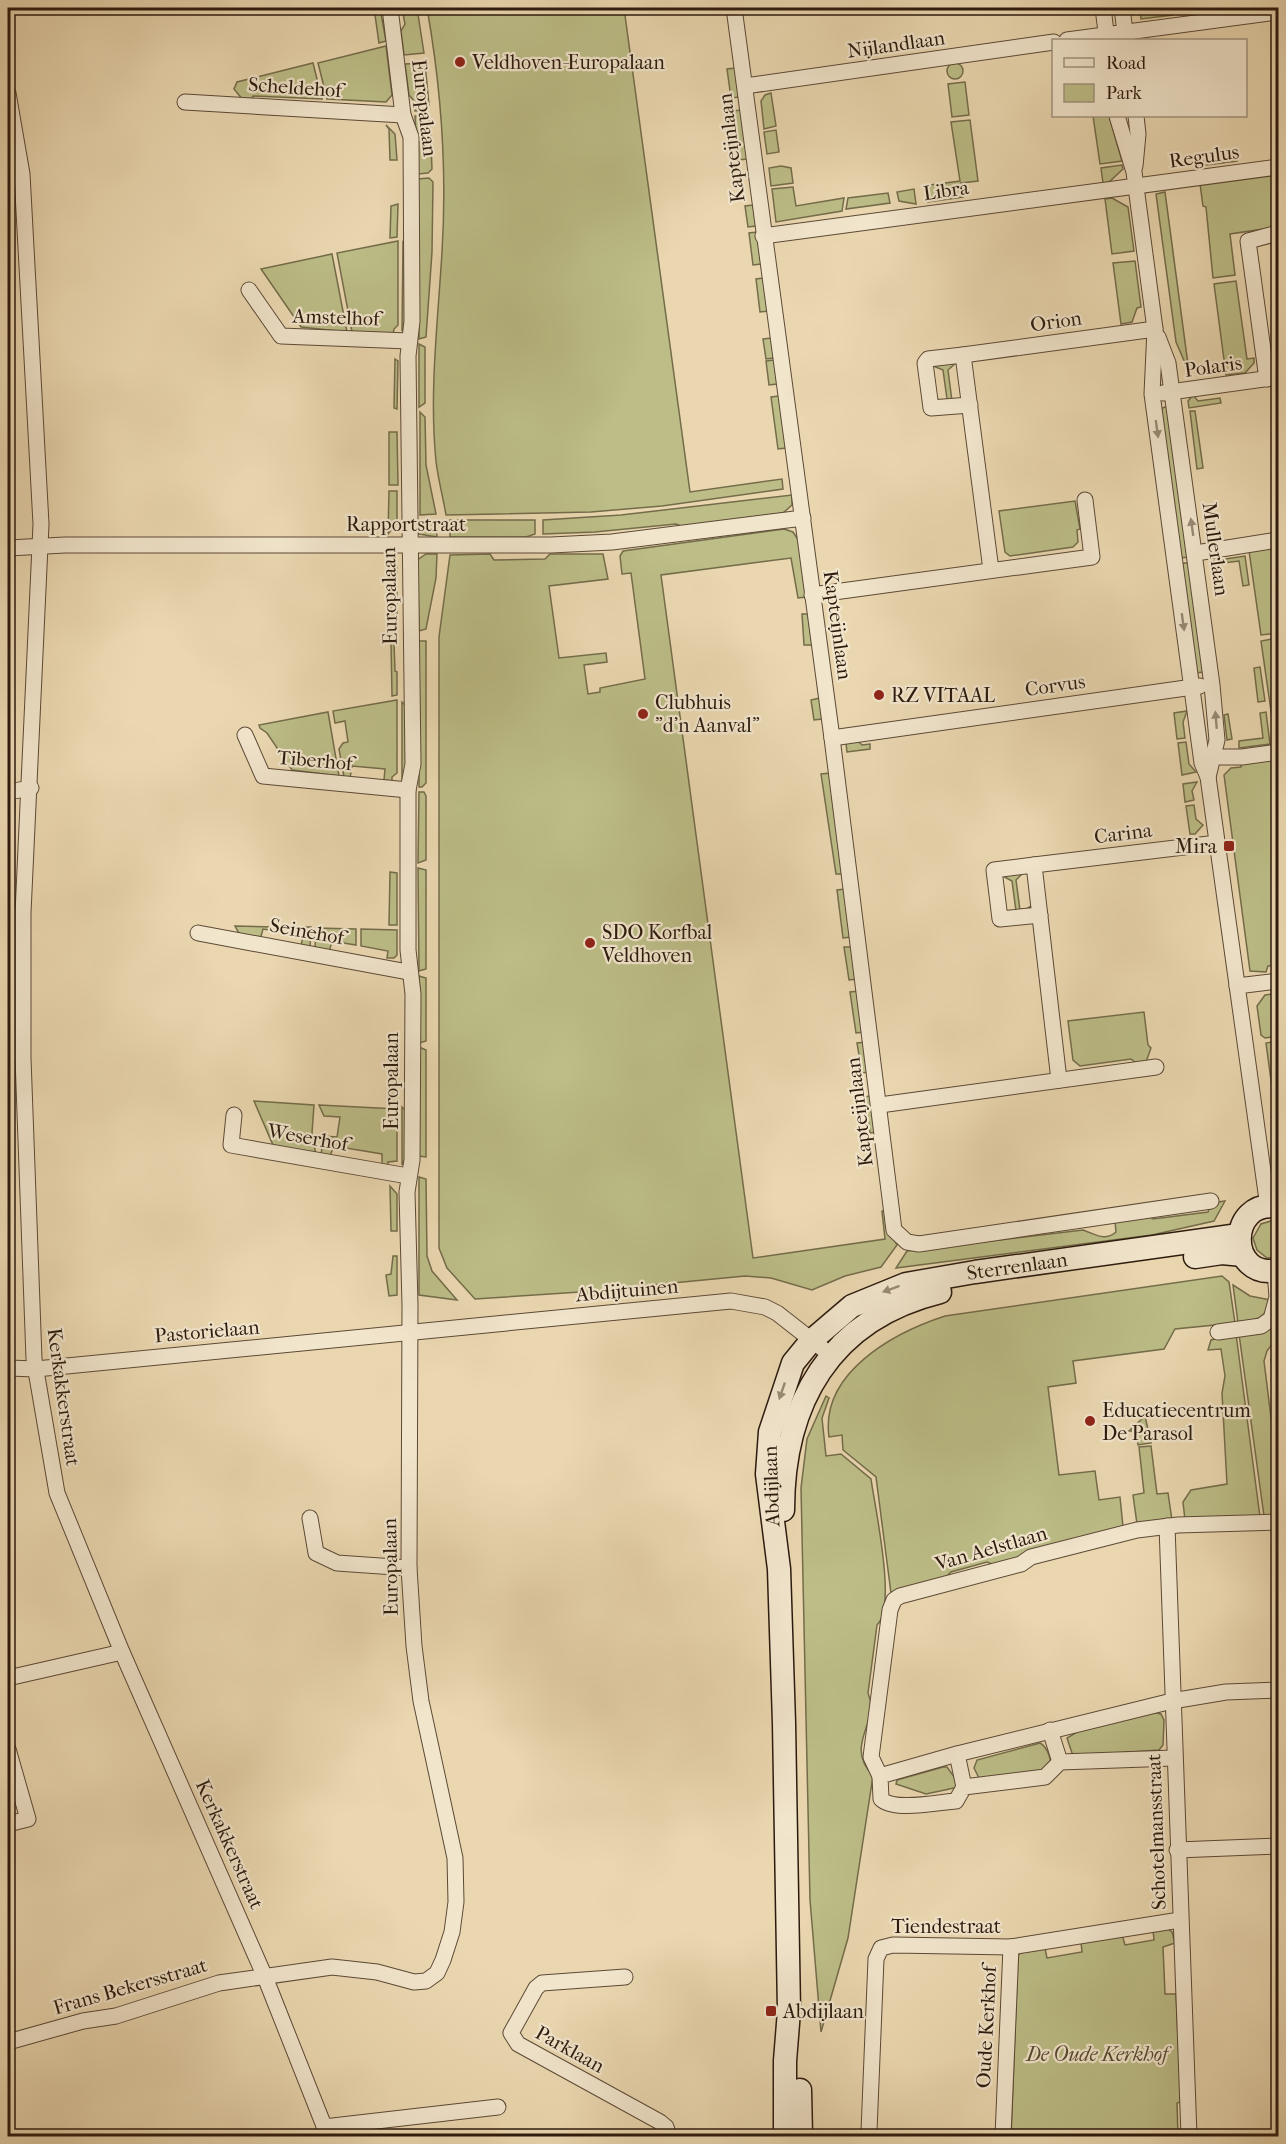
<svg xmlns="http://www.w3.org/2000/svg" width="1286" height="2144" viewBox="0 0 1286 2144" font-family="'IM FELL French Canon',serif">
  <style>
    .green { fill: #bcbd87; stroke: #746c4a; stroke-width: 1.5 }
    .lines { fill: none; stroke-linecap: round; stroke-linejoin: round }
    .street-casing { stroke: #5c4936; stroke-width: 17 }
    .secondary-casing { stroke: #2c1a0e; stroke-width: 25 }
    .street { stroke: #f1e5cc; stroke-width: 15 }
    .secondary { stroke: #f1e5cc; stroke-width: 22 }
    .oneway { fill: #988a76 }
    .poi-dot { fill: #8f2418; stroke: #f1e5cc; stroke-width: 2 }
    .labels { text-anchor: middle; stroke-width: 4.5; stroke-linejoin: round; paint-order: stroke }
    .street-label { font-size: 20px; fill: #2c1a0e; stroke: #f1e5cc }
    .poi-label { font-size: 20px; fill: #2c1a0e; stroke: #f1e5cc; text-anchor: start }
    .park-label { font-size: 20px; font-style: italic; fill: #574b32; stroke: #f1e5cc }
  </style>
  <rect width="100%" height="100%" fill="#ead7b0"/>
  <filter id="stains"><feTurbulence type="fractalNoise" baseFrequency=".00333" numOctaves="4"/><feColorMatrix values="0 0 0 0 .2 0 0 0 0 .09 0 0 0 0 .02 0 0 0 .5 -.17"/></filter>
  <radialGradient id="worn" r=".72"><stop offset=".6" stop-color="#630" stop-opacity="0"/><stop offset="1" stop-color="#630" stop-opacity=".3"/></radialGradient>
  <g class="green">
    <polygon points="374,8 380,8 386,41 379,43"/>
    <polygon points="402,8 417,8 424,53 404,55 401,31 405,24"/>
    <path d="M427,8H624L690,492L782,479L783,489L662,506L591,512L446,515C443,497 438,479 436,461C429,392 438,321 442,252C447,172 441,87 427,8Z"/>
    <polygon points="1140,8 1172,8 1173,15 1141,19"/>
    <polygon points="386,46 392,95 386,102 327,99 318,63"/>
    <polygon points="313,63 322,99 253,96 251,101 243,100 234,89 237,82"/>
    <polygon points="425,63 429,105 425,110 415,111 414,101 409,95 405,64"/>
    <circle cx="955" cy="71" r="8"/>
    <polygon points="735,68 739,97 731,98 727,69"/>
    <polygon points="965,82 969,115 952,117 948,84"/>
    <polygon points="771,93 776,126 764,129 761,101 765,95"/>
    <polygon points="741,110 747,159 739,160 733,111"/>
    <polygon points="415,116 425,116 430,121 432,169 428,173 418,174"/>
    <polygon points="1093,116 1109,116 1122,161 1100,164"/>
    <polygon points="970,120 978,181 961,183 963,197 928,202 927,187 930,185 960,181 951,122"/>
    <polygon points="386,125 395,134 397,160 390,160 389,129"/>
    <polygon points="776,130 779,152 767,154 764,132"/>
    <polygon points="1237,156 1237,161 1199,166 1199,162"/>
    <polygon points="1122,165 1123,169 1109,182 1103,183 1101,168"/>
    <polygon points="781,166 791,168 793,183 771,186 769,168"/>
    <polygon points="1272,174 1278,175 1278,227 1230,234 1235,275 1213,278 1206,207 1203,206 1200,184"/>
    <polygon points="429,178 433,182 432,252 426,337 419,339 418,179"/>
    <polygon points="793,187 796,206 844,198 842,211 776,222 772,189"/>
    <polygon points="914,189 916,204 899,201 897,192"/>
    <polygon points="1165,192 1189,372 1176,342 1156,194"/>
    <polygon points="888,193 890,203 846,209 848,198"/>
    <polygon points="1112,198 1128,207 1134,251 1112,254 1105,199"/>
    <polygon points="398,204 397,237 390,238 391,206"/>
    <polygon points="753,205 756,226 748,227 745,206"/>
    <polygon points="757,232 761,264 753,265 749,233"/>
    <polygon points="398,241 398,325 394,329 393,334 352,332 337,253"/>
    <polygon points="403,242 407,246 407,322 402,331"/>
    <polygon points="332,254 347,332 301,327 261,269"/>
    <polygon points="1135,261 1141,307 1137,308 1132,322 1121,324 1113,263"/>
    <polygon points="763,278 768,311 760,312 756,279"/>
    <polygon points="1236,281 1247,359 1254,358 1254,363 1245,373 1226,375 1214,284"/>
    <polygon points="771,338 774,358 766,359 763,339"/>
    <polygon points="419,344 425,347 425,403 419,407"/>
    <polygon points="395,359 398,361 397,409 394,408"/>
    <polygon points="774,360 777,384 769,385 766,361"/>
    <polygon points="958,361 948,370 952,401 938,404 937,399 945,402 947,399 943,370 931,365"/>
    <polygon points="1193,395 1198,401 1220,398 1221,403 1189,408 1188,401"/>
    <polygon points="779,396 786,448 778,449 771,397"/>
    <polygon points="1165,407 1168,407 1191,557 1178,558 1160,409"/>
    <polygon points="1190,411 1195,411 1203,468 1197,469"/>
    <polygon points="420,412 425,417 426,465 436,514 420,515"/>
    <polygon points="389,432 397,432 398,485 389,485"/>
    <polygon points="389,491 397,491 397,523 388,534"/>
    <polygon points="792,495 792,505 783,513 681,526 676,524 595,532 543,534 543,520 621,515"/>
    <polygon points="1075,501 1080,529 1077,530 1078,542 1073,547 1010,556 1005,552 999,511"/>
    <polygon points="450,520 535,520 535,534 526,537 450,537"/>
    <polygon points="419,521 436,521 437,537 419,534 415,528 419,527"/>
    <polygon points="784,529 793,532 799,541 806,597 798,598 791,558 661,575 753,1258 885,1239 882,1211 888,1210 892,1236 897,1245 881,1267 845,1276 812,1290 771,1278 745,1276 631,1287 597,1296 580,1292 475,1299 447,1268 439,1248 439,637 450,555 490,554 494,560 545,559 550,554 603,554 608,579 549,586 559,658 606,653 607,662 584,665 588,694 600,692 600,688 645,679 631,573 622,574 620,556 623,551"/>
    <polygon points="1278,547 1278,633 1261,635 1249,551"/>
    <polygon points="426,554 437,554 436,578 426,629 419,631 418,587 414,582 416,561"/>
    <polygon points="1245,556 1249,585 1243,586 1239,561 1215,564 1216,590 1212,561"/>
    <polygon points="391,561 397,566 397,629 391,629"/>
    <polygon points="1192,562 1204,672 1195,673 1179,564"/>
    <polygon points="802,614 808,614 812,645 804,645"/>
    <polygon points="1278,638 1278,724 1273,725 1261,641"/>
    <polygon points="419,641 426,641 426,783 422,787 419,787"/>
    <polygon points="391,643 394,643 395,671 397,672 397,695 392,696"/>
    <polygon points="1260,667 1265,701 1258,702 1254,668"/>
    <polygon points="820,698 822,719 814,720 811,700"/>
    <polygon points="397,700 397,773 392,777 392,781 384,780 385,769 352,766 350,778 344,777 339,749 343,743 348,742 345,721 335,723 333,711"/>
    <polygon points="402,702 407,707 406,773 402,778"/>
    <polygon points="1187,711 1183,722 1185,738 1177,739 1174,713"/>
    <polygon points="328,712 339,776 292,770 267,733 260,728 259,725"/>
    <polygon points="1266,712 1270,744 1239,748 1239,741 1263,738 1260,713"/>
    <polygon points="1228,714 1232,739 1227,740 1224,715"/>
    <polygon points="858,741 862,745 870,744 870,749 847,752 846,743"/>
    <polygon points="1186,742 1189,764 1196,772 1182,775 1178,743"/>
    <polygon points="1278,758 1278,965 1268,966 1266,972 1250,971 1224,775 1231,768 1241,767 1241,763"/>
    <polygon points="830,773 843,874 836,874 821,774"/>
    <polygon points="1197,782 1192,791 1194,800 1185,802 1183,784"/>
    <polygon points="419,792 424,792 426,796 426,860 418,863"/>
    <polygon points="15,801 12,894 8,892 8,802"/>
    <polygon points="1194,805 1196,819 1203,825 1195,834 1190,834 1186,806"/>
    <polygon points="418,868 426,870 426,969 419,971"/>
    <polygon points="1026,870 1016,880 1020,910 1023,911 1031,906 1031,912 1007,916 1004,910 1013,913 1016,911 1012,881 999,874"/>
    <polygon points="390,872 397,873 397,925 389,925"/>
    <polygon points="845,889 851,937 843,938 837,890"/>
    <polygon points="235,926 275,927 276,931 263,929 260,940 240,935"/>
    <polygon points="297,927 311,927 310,949 301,947 303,935 296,933"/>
    <polygon points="316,928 356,929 356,945 332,941 329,952 315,949"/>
    <polygon points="361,929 397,930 397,955 394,958 387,958 388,951 361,946"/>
    <polygon points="844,947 853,947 857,979 849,980"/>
    <polygon points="419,976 426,978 426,1041 419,1043"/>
    <polygon points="859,991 864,1032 856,1033 850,992"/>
    <polygon points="1278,993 1278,1036 1265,1038 1261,1035 1257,1006 1265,995"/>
    <polygon points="1144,1012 1148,1045 1151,1048 1146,1062 1139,1065 1131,1059 1080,1066 1073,1060 1068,1021"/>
    <polygon points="1278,1041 1278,1132 1266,1043"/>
    <polygon points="866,1042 869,1072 862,1073 857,1043"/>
    <polygon points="419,1047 426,1050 426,1157 419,1156"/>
    <polygon points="391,1066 397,1066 397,1105 392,1104"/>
    <polygon points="873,1095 878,1132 870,1133 865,1097"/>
    <polygon points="254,1101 314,1105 312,1133 316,1155 273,1145"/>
    <polygon points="319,1105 397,1109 397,1161 388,1162 387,1167 382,1164 382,1154 334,1146 330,1156 321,1156 323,1136 337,1137 340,1117 324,1116"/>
    <polygon points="402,1107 407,1112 407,1154 402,1165"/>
    <polygon points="419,1177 426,1179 427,1256 432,1271 457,1300 419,1295"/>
    <polygon points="390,1186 397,1194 397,1231 391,1231"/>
    <path d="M1225,1201L1214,1221L1152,1235L896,1268L907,1251L1083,1230C1095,1234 1104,1242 1116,1232L1115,1221L1147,1215L1153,1219L1208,1212L1211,1203Z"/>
    <polygon points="1274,1220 1278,1221 1278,1257 1267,1258 1257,1250 1253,1238 1261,1224"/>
    <polygon points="393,1256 397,1256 397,1295 389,1296 386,1275 391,1274"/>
    <path d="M1222,1276L1229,1282L1235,1323L1175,1329L1164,1349L1073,1361L1076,1383L1048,1387L1059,1475L1095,1471L1099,1500L1120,1497L1123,1527L1022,1558L994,1565L987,1562L951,1572L945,1578L891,1593L876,1477L843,1450L842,1435L829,1437C820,1373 893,1333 945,1316Z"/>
    <path d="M1233,1285L1250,1296L1271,1300C1266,1319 1256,1320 1238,1323Z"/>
    <polygon points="1278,1320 1278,1336 1267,1351 1264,1361 1278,1474 1278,1516 1264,1516 1239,1334"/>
    <polygon points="1236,1334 1260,1517 1185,1520 1183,1502 1191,1490 1227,1484 1222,1393 1225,1376 1221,1349 1208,1350 1211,1340"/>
    <polygon points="1278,1347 1278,1417 1271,1359"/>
    <path d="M826,1396L829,1398L822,1418L826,1456L841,1454L871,1479C875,1508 897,1607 877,1625L868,1693C881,1723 843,1744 873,1776L848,1938L821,2032L810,1900L801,1488L807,1439Z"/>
    <polygon points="1145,1416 1151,1443 1138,1445 1136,1431 1129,1431"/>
    <polygon points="1151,1446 1157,1494 1168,1493 1172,1520 1137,1524 1133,1495 1144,1493 1139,1447"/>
    <polygon points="1153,1712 1161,1714 1164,1720 1163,1745 1159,1750 1073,1756 1067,1738 1082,1729"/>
    <path d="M1040,1743C1048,1747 1053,1763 1050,1772L979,1778L974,1768L977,1760Z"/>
    <polygon points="943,1767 947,1767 955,1778 957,1786 954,1788 926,1794 896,1784 897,1780"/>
    <polygon points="1165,1927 1172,1932 1175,1943 1163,1947 1165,1994 1176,1994 1181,2102 1177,2103 1178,2136 1011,2136 1018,1956 1020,1953 1045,1948 1047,1958 1082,1952 1081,1942 1122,1934 1125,1945 1154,1940 1153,1930"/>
  </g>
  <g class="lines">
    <defs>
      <g id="street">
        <polyline points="734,8 832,738 894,1230 907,1242 919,1244 1211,1201"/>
        <polyline points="1103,8 1107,40"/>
        <polyline points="1122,8 1126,40"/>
        <polyline points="1067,40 1278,12"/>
        <polyline points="745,86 1054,42"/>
        <polyline points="8,93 22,174 41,524 23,913 23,1058 34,1359 57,1493 122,1652 265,1977 328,2136"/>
        <polyline points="185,102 403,115"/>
        <polyline points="1117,116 1134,172 1155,329 1152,394 1202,763 1208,777 1268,1207"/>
        <polyline points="1135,166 1138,134 1136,116"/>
        <polyline points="763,236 1278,167"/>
        <polyline points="249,290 281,336 409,341"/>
        <polyline points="1158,337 1168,363 1212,685 1217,740 1208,777"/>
        <polyline points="963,355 928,359 925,363 931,408 970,405"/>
        <polyline points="1267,379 1248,241 1278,233"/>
        <polyline points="1163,393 1278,377"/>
        <polyline points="8,548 65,545 551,545 612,542 803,518"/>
        <polyline points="1196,553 1278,540"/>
        <polyline points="991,570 963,355 1155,329"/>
        <polyline points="812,595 1092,557 1085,500"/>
        <polyline points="245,735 263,776 408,790"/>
        <polyline points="832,738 1200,686"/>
        <polyline points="1212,757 1242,757 1278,752"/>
        <polyline points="8,792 31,788"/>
        <polyline points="1034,865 994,870 1000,919 1040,915"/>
        <polyline points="198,933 408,972"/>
        <polyline points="1237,986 1278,981"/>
        <polyline points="1059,1080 1034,865 1217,843"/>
        <polyline points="880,1105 1156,1067"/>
        <polyline points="234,1115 231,1145 408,1176"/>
        <polyline points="1218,1332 1261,1326 1271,1319 1277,1297 1275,1271"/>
        <polyline points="8,1368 36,1369 731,1301 765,1307 777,1313 832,1356"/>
        <polyline points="310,1518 316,1553 337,1563 409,1568"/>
        <polyline points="1167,1526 1189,2136"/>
        <polyline points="8,1678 122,1652"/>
        <polyline points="1050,1730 1060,1762"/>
        <polyline points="8,1749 28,1819 8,1824"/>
        <polyline points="957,1754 964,1787"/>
        <path d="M1174,1758L1060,1762L1045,1777L964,1787L956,1801C939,1802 894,1812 881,1799L880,1776L957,1754L1172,1701L1226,1692L1278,1690"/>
        <polyline points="880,1776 871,1757 890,1610 894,1600 900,1596 1021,1564 1031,1557 1137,1530 1178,1525 1278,1522"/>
        <polyline points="1177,1850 1278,1846"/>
        <polyline points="625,1977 542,1983 536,1988 511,2033 518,2044 660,2122 666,2127 669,2136"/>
        <polyline points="8,2042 83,2021 116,2016 219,1983 332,1967 377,1972 414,1982 426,1981 437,1973 443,1960 452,1932 456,1902 455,1858 421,1701 414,1646 409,1568 410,1305 407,1192 412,1160 413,994 408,950 408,790 413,764 408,356 412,321 411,137 403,115 390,8"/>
        <polyline points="324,2127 498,2107"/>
        <polyline points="869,2131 876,1959 881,1948 893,1945 1011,1947"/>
        <polyline points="1003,2136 1011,1947 1180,1920"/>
      </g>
      <g id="secondary">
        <path d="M1278,1207C1227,1198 1227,1281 1278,1270"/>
        <polyline points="1195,1257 1222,1253 1243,1255"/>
        <path d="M783,1510C783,1403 830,1319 940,1292"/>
        <polyline points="800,2090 801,2136"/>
        <polyline points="785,2136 785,2061 789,2011 784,1723 779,1569 767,1474 770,1432 793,1363 811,1341 852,1306 906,1284 975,1272 1239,1235"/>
      </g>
    </defs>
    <use href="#street" class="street-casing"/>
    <use href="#secondary" class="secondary-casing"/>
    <use href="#street" class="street"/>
    <use href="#secondary" class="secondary"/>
  </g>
  <defs><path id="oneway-solid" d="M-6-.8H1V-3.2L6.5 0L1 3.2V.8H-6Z" transform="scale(1.5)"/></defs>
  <g class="oneway">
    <use href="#oneway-solid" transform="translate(1157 429) rotate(82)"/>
    <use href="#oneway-solid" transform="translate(1192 527) rotate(-98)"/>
    <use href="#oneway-solid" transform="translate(1183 622) rotate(82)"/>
    <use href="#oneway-solid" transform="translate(1216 720) rotate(-95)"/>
    <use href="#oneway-solid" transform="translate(891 1289) rotate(160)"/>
    <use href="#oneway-solid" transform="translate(782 1391) rotate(109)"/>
  </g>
  <g class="poi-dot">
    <circle cx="460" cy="62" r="6"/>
    <circle cx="879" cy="695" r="6"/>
    <circle cx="643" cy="714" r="6"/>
    <rect x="1223" y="840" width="12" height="12" rx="3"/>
    <circle cx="590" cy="943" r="6"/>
    <circle cx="1090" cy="1421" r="6"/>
    <rect x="765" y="2005" width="12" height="12" rx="3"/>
  </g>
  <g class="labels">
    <g class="street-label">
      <text transform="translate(896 44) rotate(-8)" y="7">Nijlandlaan</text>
      <text transform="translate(295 87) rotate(4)" y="7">Scheldehof</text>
      <text transform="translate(425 108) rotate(83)" y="7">Europalaan</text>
      <text transform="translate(731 148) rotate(-97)" y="7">Kapteijnlaan</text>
      <text transform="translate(1204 156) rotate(-8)" y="7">Regulus</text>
      <text transform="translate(946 190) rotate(-8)" y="7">Libra</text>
      <text transform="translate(336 317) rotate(2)" y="7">Amstelhof</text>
      <text transform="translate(1056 321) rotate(-8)" y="7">Orion</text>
      <text transform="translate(1213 366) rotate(-8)" y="7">Polaris</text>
      <text x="406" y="531">Rapportstraat</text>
      <text transform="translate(1216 549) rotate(82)" y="7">Mullerlaan</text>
      <text transform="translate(389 596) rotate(-91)" y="7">Europalaan</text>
      <text transform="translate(838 625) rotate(82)" y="7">Kapteijnlaan</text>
      <text transform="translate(1055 685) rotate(-8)" y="7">Corvus</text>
      <text transform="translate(315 760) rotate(5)" y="7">Tiberhof</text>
      <text transform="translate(1123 833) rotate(-7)" y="7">Carina</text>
      <text transform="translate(307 931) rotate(10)" y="7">Seinehof</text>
      <text transform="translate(391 1081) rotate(-90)" y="7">Europalaan</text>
      <text transform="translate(859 1112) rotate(-97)" y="7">Kapteijnlaan</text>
      <text transform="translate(308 1137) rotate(10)" y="7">Weserhof</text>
      <text transform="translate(1017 1266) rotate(-8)" y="7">Sterrenlaan</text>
      <text transform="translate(627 1290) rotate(-5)" y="7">Abdijtuinen</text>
      <text transform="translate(207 1331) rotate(-5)" y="7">Pastorielaan</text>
      <text transform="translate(64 1397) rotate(82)" y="7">Kerkakkerstraat</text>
      <text transform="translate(771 1486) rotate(-92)" y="7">Abdijlaan</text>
      <text transform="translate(991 1548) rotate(-16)" y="7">Van Aelstlaan</text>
      <text transform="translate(390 1567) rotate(-91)" y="7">Europalaan</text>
      <text transform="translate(1156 1832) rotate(-92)" y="7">Schotelmansstraat</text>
      <text transform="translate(230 1844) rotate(66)" y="7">Kerkakkerstraat</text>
      <text x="946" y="1933">Tiendestraat</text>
      <text transform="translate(130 1986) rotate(-16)" y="7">Frans Bekersstraat</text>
      <text transform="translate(986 2027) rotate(-87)" y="7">Oude Kerkhof</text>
      <text transform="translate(570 2049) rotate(29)" y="7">Parklaan</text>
    </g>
    <g class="poi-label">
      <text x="472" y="69">Veldhoven-Europalaan</text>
      <text x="891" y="702">RZ VITAAL</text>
      <text x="655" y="709">Clubhuis<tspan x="655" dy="23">"d'n Aanval"</tspan></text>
      <text x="1217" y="853" text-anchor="end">Mira</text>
      <text x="602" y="939">SDO Korfbal<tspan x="602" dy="23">Veldhoven</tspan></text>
      <text x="1102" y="1417">Educatiecentrum<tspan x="1102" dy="23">De Parasol</tspan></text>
      <text x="783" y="2018">Abdijlaan</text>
    </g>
    <g class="park-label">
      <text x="1097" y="2061">De Oude Kerkhof</text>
    </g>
  </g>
  <rect width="1286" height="2144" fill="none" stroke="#ead7b0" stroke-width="30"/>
  <rect x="9" y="9" width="1268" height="2126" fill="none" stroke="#2c1a0e" stroke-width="3"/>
  <rect x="15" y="15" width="1256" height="2114" fill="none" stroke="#2c1a0e" stroke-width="1.5"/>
  <rect x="1052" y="39" width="195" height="78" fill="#f1e5cc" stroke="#a29480" stroke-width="1.5"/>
  <rect x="1064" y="58" width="30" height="9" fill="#f1e5cc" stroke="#a29480" stroke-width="1.5"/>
  <text x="1106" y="69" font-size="18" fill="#2c1a0e">Road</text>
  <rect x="1064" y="84" width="30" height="18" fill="#bcbd87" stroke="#a29480" stroke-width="1.5"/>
  <text x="1106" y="99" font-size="18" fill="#2c1a0e">Park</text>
  <rect width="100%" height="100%" filter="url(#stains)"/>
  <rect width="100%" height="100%" fill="url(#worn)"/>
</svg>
